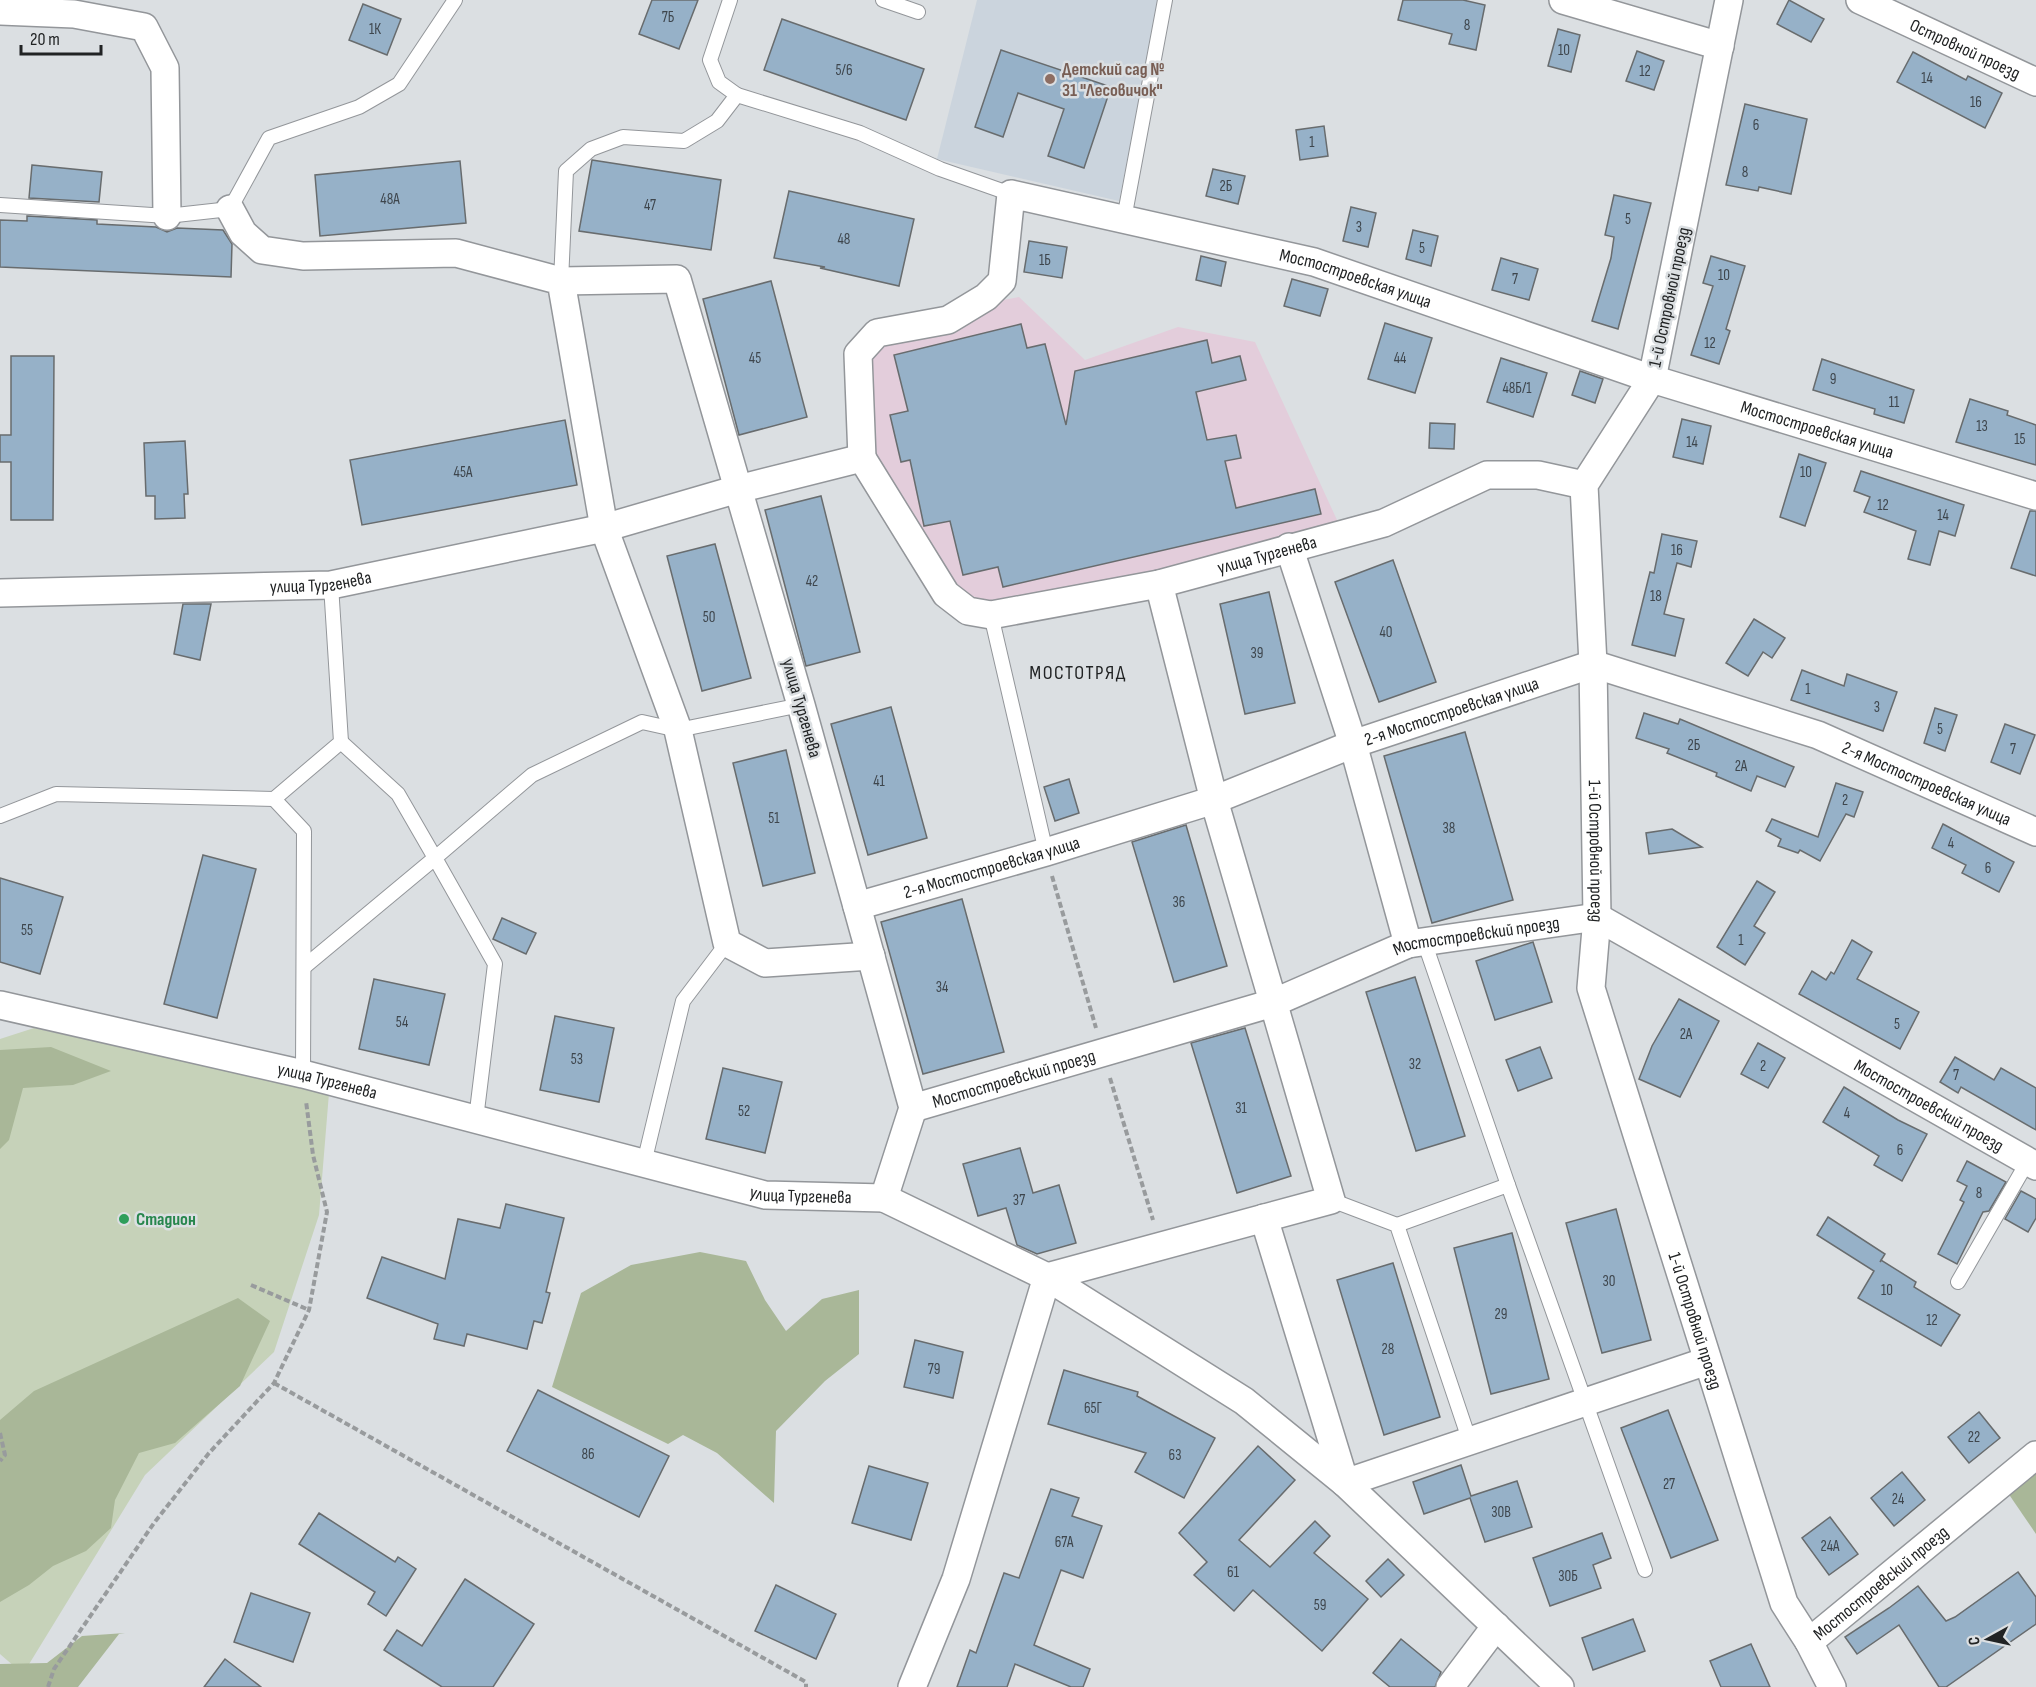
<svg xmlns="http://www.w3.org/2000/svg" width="2036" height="1687" viewBox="0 0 2036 1687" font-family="'Sofia Sans Condensed',sans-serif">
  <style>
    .built { fill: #cbd4dd }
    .industrial { fill: #e3cddb }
    .green { fill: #c6d2b9 }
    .forest { fill: #a9b798 }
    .building { fill: #96b1c8; stroke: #686c6e; stroke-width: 1.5 }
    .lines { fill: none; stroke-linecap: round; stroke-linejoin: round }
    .lane-casing { stroke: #93969a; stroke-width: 16 }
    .street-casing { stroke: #93969a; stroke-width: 30 }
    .path { stroke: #989b9d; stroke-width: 4; stroke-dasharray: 6 3; stroke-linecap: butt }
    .lane { stroke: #fff; stroke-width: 14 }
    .street { stroke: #fff; stroke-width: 27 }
    .education-dot { fill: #8d6e63; stroke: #dbdfe2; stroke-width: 2 }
    .leisure-dot { fill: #2e9e5b; stroke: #dbdfe2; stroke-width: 2 }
    .labels { text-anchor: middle; stroke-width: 5; stroke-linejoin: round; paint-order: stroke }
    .number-label { font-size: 15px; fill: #3e464d }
    .street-label { font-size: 18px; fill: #212324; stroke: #dbdfe2 }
    .education-label { font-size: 18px; font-weight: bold; fill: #785e54; stroke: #dbdfe2; text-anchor: start }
    .leisure-label { font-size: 18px; font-weight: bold; fill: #27864d; stroke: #dbdfe2; text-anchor: start }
    .neighbourhood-label { font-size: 20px; letter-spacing: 1.5px; fill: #212324; stroke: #dbdfe2 }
  </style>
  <rect width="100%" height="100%" fill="#dbdfe2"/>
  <polygon class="built" points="977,0 1159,0 1119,201 937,159"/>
  <polygon class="industrial" points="1019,297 1085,360 1178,327 1255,342 1343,533 968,611 862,455 864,325"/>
  <polygon class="green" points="34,1028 329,1093 319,1215 274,1352 145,1475 23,1674 0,1654 0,1039"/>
  <g class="forest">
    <polygon points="51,1047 111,1071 73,1085 23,1088 9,1140 0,1149 0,1050"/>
    <polygon points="700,1252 746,1261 765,1300 786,1331 822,1299 859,1290 859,1354 825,1381 776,1431 774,1503 717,1453 683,1435 668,1444 552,1387 581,1293 631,1265"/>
    <polygon points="238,1298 270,1321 240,1386 175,1443 139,1453 115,1500 111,1528 86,1551 53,1566 29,1585 0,1602 0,1420 34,1391"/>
    <polygon points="2036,1470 2036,1534 2008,1493"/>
    <polygon points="125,1633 119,1634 78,1687 0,1687 0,1664 47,1663 82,1636"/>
  </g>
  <g class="building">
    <polygon points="652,0 698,0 679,49 639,34"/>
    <polygon points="1403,0 1463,0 1485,5 1476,50 1449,44 1452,34 1398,20"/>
    <polygon points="1789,0 1824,19 1811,42 1777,24"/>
    <polygon points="363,4 401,19 387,55 349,40"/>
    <polygon points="782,19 924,69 906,120 764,70"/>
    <polygon points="1558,29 1580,35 1571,72 1548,66"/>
    <polygon points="1001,50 1111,87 1084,168 1048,156 1064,109 1018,93 1003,137 975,127"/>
    <polygon points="1637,51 1664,61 1654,90 1626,81"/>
    <polygon points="1913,52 1966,80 1968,76 2002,93 1985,128 1897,82"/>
    <polygon points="1745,104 1807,119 1791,194 1759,187 1758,191 1726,185"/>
    <polygon points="1324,126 1328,156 1300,160 1296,130"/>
    <polygon points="592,160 721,180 711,250 579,231"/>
    <polygon points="460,161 466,223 320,236 315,175"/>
    <polygon points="32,165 102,172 99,202 29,198"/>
    <polygon points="1213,169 1245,176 1238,204 1206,196"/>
    <polygon points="789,191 914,219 899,286 820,268 825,267 774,258"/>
    <polygon points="1614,195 1651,203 1618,329 1592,321 1611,258 1614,237 1605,235"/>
    <polygon points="1351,207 1376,213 1368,247 1343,241"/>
    <polygon points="27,216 97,220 97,224 156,227 167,232 177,228 223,230 232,244 231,277 0,267 0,220 27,221"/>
    <polygon points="1413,230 1438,236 1431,266 1406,259"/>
    <polygon points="1029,241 1067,247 1062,278 1024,272"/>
    <polygon points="1201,256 1226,262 1221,286 1196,280"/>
    <polygon points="1711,256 1745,266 1726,329 1730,331 1719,364 1691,355 1713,286 1703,283"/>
    <polygon points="1501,258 1538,269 1529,300 1492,290"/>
    <polygon points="1292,279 1328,289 1320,316 1284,306"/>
    <polygon points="771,281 807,417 739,435 703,299"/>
    <polygon points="1385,323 1432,338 1415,393 1368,379"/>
    <polygon points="1021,324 1027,348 1045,344 1066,425 1075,371 1207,340 1212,363 1240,356 1246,380 1196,392 1207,440 1236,435 1241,458 1225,461 1236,508 1315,489 1321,514 1003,587 998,567 963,575 950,521 924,526 910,460 901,462 890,415 908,411 894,355"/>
    <polygon points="11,356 54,356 53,520 11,520 11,462 0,462 0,435 11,435"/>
    <polygon points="1501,358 1547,373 1533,417 1487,402"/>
    <polygon points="1822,359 1914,390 1904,423 1874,414 1875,409 1813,390"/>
    <polygon points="1580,371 1603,379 1595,403 1572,395"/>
    <polygon points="1970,399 2008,411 2007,415 2036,425 2036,465 1956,442"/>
    <polygon points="1682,419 1711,426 1703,464 1673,457"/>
    <polygon points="565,420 577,485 362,525 350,460"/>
    <polygon points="1430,423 1455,424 1454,449 1429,448"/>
    <polygon points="185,441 188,494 184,494 185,518 155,519 155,496 146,496 144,443"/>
    <polygon points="1799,454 1826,463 1805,526 1780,517"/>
    <polygon points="1861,471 1964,505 1955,536 1939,531 1930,565 1908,559 1916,531 1864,512 1870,497 1854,491"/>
    <polygon points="821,496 860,652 806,666 765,510"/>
    <polygon points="2030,511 2036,511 2036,576 2011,568"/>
    <polygon points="1662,534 1697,541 1691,567 1677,563 1664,614 1684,619 1675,656 1632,645 1650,572 1654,573"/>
    <polygon points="715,544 751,678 702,691 667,556"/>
    <polygon points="1393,560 1436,682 1379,702 1335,582"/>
    <polygon points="1269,592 1295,703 1245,714 1220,604"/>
    <polygon points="183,604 211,604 200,660 174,654"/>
    <polygon points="1754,619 1785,638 1772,658 1763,652 1748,676 1726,663"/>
    <polygon points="1802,670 1844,686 1847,674 1897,692 1883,731 1791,700"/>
    <polygon points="891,707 927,838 868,855 831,724"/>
    <polygon points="1935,708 1957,715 1945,751 1924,743"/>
    <polygon points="1644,713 1678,724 1680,719 1794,767 1785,787 1757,776 1751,791 1716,776 1717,773 1667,753 1669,749 1636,738"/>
    <polygon points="2005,724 2035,735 2020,774 1991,762"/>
    <polygon points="1465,732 1513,900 1432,923 1384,756"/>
    <polygon points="786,750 815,873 763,886 733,763"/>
    <polygon points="1069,779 1079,813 1055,821 1044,787"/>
    <polygon points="1836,783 1863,792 1854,817 1846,814 1820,861 1800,850 1798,853 1778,846 1781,839 1766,831 1772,819 1818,837"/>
    <polygon points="1943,824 2014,862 1999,892 1962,873 1966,865 1932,848"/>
    <polygon points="1186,825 1227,966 1174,982 1132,842"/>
    <polygon points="1672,829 1702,847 1649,854 1646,833"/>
    <polygon points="203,855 256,869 217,1018 164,1004"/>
    <polygon points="0,878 63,897 40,974 0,962"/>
    <polygon points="1757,881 1775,892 1754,926 1765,933 1745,965 1717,947"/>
    <polygon points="962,899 1004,1052 923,1074 881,922"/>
    <polygon points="502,918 536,933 526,954 493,939"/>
    <polygon points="1852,940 1872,952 1857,979 1919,1012 1900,1049 1799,994 1812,971 1826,980 1831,972 1834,974"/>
    <polygon points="1533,942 1552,1002 1495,1020 1476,961"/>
    <polygon points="1415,977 1465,1136 1416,1151 1366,992"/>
    <polygon points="374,979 445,994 429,1065 359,1049"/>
    <polygon points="1679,999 1719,1021 1680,1097 1639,1079 1652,1046"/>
    <polygon points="555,1016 614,1028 599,1102 540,1090"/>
    <polygon points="1245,1028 1291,1176 1237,1193 1191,1043"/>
    <polygon points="1758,1043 1785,1058 1768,1088 1741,1074"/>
    <polygon points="1540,1047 1552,1078 1518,1091 1506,1060"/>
    <polygon points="1955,1057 1994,1080 2001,1068 2036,1088 2036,1130 1961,1087 1958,1093 1940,1082"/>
    <polygon points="723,1068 782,1082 765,1153 706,1139"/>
    <polygon points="1844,1087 1898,1120 1927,1134 1902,1181 1874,1165 1879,1156 1823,1122"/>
    <polygon points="1020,1148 1033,1193 1059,1185 1076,1243 1037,1254 1017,1245 1006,1208 978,1216 963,1164"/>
    <polygon points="1967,1161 2006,1182 1989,1211 1983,1212 1957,1264 1938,1254 1964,1202 1960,1200 1967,1186 1957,1181"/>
    <polygon points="2021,1191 2036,1199 2036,1218 2028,1232 2005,1219"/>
    <polygon points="506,1204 564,1218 546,1292 550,1293 542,1323 534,1321 527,1349 467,1334 464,1346 434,1339 438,1324 367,1298 382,1257 445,1279 458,1219 500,1228"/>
    <polygon points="1616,1209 1651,1340 1602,1353 1566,1223"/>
    <polygon points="1828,1217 1885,1254 1880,1262 1881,1260 1916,1282 1914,1287 1960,1315 1941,1346 1858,1298 1874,1271 1817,1235"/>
    <polygon points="1512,1233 1549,1379 1491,1394 1454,1248"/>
    <polygon points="1393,1263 1440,1417 1384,1435 1337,1280"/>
    <polygon points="915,1340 963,1352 953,1398 904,1387"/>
    <polygon points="1064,1370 1138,1392 1137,1396 1215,1438 1184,1498 1135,1472 1146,1453 1048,1424"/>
    <polygon points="538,1390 669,1456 639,1517 507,1451"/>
    <polygon points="1668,1410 1718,1540 1671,1558 1621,1428"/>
    <polygon points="1979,1412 2000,1438 1969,1463 1948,1437"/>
    <polygon points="1258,1446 1295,1480 1239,1540 1270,1567 1315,1521 1330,1536 1314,1553 1368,1599 1322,1651 1253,1590 1234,1611 1194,1575 1207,1562 1179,1533"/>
    <polygon points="1461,1465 1471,1496 1517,1481 1532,1527 1485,1542 1470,1498 1424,1514 1413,1482"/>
    <polygon points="869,1466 928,1483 911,1540 852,1523"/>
    <polygon points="1902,1472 1925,1500 1894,1526 1871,1498"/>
    <polygon points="1051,1489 1079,1498 1072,1516 1102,1526 1083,1578 1061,1570 1034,1645 1090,1669 1083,1687 1071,1687 1015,1664 1007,1687 957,1687 970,1650 976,1653 1004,1573 1019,1578"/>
    <polygon points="319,1513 395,1562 398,1557 416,1569 386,1616 368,1604 375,1592 299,1544"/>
    <polygon points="1830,1517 1858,1554 1829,1575 1802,1538"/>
    <polygon points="1602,1533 1611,1558 1593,1565 1601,1588 1550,1606 1533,1558"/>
    <polygon points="1388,1559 1404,1575 1381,1597 1366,1581"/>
    <polygon points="2018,1572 2036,1597 2036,1624 1946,1687 1939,1687 1899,1625 1857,1654 1845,1637 1889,1608 1918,1586 1946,1621 1955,1617"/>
    <polygon points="465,1579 534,1624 493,1687 442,1687 384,1650 397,1630 422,1646"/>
    <polygon points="776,1585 836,1614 816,1659 755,1631"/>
    <polygon points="251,1593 310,1613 293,1662 234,1642"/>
    <polygon points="1633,1619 1645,1651 1593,1670 1582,1638"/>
    <polygon points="1401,1639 1441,1672 1435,1687 1390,1687 1373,1673"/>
    <polygon points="1751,1644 1770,1687 1721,1687 1710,1661"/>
    <polygon points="225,1659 261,1687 204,1687"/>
  </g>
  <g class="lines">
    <defs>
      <g id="lane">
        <polyline points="883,0 918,12"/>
        <polyline points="737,95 860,133 940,169 1011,194"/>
        <polyline points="0,205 167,216 230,209 269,138 359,107 399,84 455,0"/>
        <polyline points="1124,219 1165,0"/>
        <polyline points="561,281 566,171 591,149 623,137 684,141 717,121 737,95 719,82 710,60 730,0"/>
        <polyline points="991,615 1046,852"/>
        <polyline points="274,799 304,831 303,1074"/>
        <polyline points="0,816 56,794 274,799 341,742 331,585"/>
        <polyline points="1424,941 1508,1185"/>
        <polyline points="304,967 435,858 398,794 341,742"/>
        <polyline points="476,1119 495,964 435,858 532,775 642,722 678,730 801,705"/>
        <polyline points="644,1163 683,1001 727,943"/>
        <polyline points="1331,1200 1397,1225 1470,1442"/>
        <polyline points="1397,1225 1508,1185 1645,1570"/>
        <polyline points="1958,1282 2028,1161"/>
      </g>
      <g id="street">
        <polyline points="1563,0 1720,46"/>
        <path id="s1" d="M1729,0L1652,379L1584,485L1593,664L1597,917L1591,988L1784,1603L1809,1642L1832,1687"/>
        <path id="s2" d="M1860,0L2036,82"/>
        <polyline points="0,11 74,14 144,27 165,68 167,216"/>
        <polyline points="230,209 243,233 262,250 303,256 456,253 561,281 604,528 678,730 727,943 765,963 871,956"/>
        <path id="s3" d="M862,458L858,354L877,333L948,320L986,297L1002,281L1011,194L1314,262L1652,379L2036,496"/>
        <polyline points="1289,547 1353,744 1408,944"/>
        <path id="s4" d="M0,593L331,585L604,528L738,489L862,458L946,594L968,611L991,615L1159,584L1384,523L1487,475H1538L1584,485"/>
        <path id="s5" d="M857,906L1046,852L1214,800L1353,744L1593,664L1818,735L2036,832"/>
        <path id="s6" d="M0,1005L303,1074L765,1195L884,1198L913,1108L801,705L677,279L561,281"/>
        <path id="s7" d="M913,1108L1273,1003L1408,944L1597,917L2036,1166"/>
        <polyline points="884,1198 1047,1277 1244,1401 1345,1483 1560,1687"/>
        <polyline points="1264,1218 1345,1483 1707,1361"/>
        <path id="s8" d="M1809,1642L2036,1455"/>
        <polyline points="912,1687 956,1579 1047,1277 1331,1200 1214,800 1159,584"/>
        <polyline points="1450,1687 1496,1626"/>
      </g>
    </defs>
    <use href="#lane" class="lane-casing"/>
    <use href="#street" class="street-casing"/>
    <g class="path">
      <polyline points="1052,876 1096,1028"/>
      <polyline points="1110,1078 1153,1220"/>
      <polyline points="251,1285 309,1310"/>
      <polyline points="274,1383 806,1682 806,1687"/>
      <polyline points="0,1433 5,1455 0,1461"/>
      <polyline points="48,1687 54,1669 154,1523 209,1453 274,1383 309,1310 327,1212 313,1155 306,1101"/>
    </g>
    <use href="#lane" class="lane"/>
    <use href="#street" class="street"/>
  </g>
  <circle class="education-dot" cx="1050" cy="79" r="6"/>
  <circle class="leisure-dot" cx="124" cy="1219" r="6"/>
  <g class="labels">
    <g class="number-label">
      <text x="668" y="22">7Б</text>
      <text x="1467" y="30">8</text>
      <text x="375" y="34">1К</text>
      <text x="1564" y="55">10</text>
      <text x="844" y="75">5/6</text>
      <text x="1645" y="76">12</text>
      <text x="1927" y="83">14</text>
      <text x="1976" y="107">16</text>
      <text x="1756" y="130">6</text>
      <text x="1312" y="147">1</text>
      <text x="1745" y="177">8</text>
      <text x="1226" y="191">2Б</text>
      <text x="390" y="204">48А</text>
      <text x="650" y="210">47</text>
      <text x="1628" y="224">5</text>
      <text x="1359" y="232">3</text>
      <text x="844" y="244">48</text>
      <text x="1422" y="253">5</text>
      <text x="1045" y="265">1Б</text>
      <text x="1724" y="280">10</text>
      <text x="1515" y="284">7</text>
      <text x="1710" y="348">12</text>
      <text x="755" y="363">45</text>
      <text x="1400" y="363">44</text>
      <text x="1833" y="384">9</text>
      <text x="1517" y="393">48Б/1</text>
      <text x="1894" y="407">11</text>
      <text x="1982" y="431">13</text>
      <text x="2020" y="444">15</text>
      <text x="1692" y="447">14</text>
      <text x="463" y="477">45А</text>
      <text x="1806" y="477">10</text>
      <text x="1883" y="510">12</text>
      <text x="1943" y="520">14</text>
      <text x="1677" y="555">16</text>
      <text x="812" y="586">42</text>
      <text x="1656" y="601">18</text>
      <text x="709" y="622">50</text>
      <text x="1386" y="637">40</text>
      <text x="1257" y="658">39</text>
      <text x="1808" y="694">1</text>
      <text x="1877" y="712">3</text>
      <text x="1940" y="734">5</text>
      <text x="1694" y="750">2Б</text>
      <text x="2013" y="754">7</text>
      <text x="1741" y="771">2А</text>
      <text x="879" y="786">41</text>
      <text x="1845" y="805">2</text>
      <text x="774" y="823">51</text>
      <text x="1449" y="833">38</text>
      <text x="1951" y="848">4</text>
      <text x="1988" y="873">6</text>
      <text x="1179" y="907">36</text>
      <text x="27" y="935">55</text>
      <text x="1741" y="945">1</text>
      <text x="942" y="992">34</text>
      <text x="402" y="1027">54</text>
      <text x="1897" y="1029">5</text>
      <text x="1686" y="1039">2А</text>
      <text x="577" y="1064">53</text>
      <text x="1415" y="1069">32</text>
      <text x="1763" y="1071">2</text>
      <text x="1956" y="1080">7</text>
      <text x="1241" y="1113">31</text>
      <text x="744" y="1116">52</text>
      <text x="1847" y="1118">4</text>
      <text x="1900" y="1155">6</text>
      <text x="1979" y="1198">8</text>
      <text x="1019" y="1205">37</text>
      <text x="1609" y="1286">30</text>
      <text x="1887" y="1295">10</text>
      <text x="1501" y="1319">29</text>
      <text x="1932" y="1325">12</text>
      <text x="1388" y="1354">28</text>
      <text x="934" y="1374">79</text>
      <text x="1093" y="1413">65Г</text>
      <text x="1974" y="1442">22</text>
      <text x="588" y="1459">86</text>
      <text x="1175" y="1460">63</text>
      <text x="1669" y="1489">27</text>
      <text x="1898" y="1504">24</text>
      <text x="1501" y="1517">30В</text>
      <text x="1064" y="1547">67А</text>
      <text x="1830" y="1551">24А</text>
      <text x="1233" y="1577">61</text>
      <text x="1568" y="1581">30Б</text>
      <text x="1320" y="1610">59</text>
    </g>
    <g class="street-label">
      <text dy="6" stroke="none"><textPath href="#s2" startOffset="116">Островной проезд</textPath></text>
      <text dy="6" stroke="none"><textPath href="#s3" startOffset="714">Мостостроевская улица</textPath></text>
      <text transform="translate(1669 297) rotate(-78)" y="6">1-й Островной проезд</text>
      <text dy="6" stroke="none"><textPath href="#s3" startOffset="1200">Мостостроевская улица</textPath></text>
      <text dy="6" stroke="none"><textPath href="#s4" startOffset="1371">улица Тургенева</textPath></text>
      <text dy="6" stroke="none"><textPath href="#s4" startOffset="321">улица Тургенева</textPath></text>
      <text transform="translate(802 708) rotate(74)" y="6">улица Тургенева</text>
      <text dy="6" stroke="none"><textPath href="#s5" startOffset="626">2-я Мостостроевская улица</textPath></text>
      <text dy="6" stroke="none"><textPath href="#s5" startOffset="1130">2-я Мостостроевская улица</textPath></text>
      <text dy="6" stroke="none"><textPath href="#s1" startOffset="879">1-й Островной проезд</textPath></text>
      <text dy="6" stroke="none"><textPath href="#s5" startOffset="140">2-я Мостостроевская улица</textPath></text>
      <text dy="6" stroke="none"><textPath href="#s7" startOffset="591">Мостостроевский проезд</textPath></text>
      <text dy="6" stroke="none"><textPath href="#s7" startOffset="105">Мостостроевский проезд</textPath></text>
      <text dy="6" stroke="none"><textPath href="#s6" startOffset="336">улица Тургенева</textPath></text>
      <text dy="6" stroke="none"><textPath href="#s7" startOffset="1095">Мостостроевский проезд</textPath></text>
      <text dy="6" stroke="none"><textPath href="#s6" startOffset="824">улица Тургенева</textPath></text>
      <text dy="6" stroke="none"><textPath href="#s1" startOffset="1365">1-й Островной проезд</textPath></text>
      <text dy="6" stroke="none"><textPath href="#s8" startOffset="93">Мостостроевский проезд</textPath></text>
    </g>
    <g class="education-label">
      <text x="1062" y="75">Детский сад №<tspan x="1062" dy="21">31 "Лесовичок"</tspan></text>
    </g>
    <g class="leisure-label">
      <text x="136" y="1225">Стадион</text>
    </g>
    <g class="neighbourhood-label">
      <text x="1078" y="679">МОСТОТРЯД</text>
    </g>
  </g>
  <g transform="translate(1988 1639) rotate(262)" stroke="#dbdfe2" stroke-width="4.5" paint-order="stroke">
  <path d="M0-4.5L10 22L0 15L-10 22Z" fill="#212324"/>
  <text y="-9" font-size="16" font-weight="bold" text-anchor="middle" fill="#212324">С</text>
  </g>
  <path d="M21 45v9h80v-9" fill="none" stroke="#212324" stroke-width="3"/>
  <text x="30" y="45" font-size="18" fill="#212324" stroke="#dbdfe2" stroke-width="4.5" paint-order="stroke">20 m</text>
</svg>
